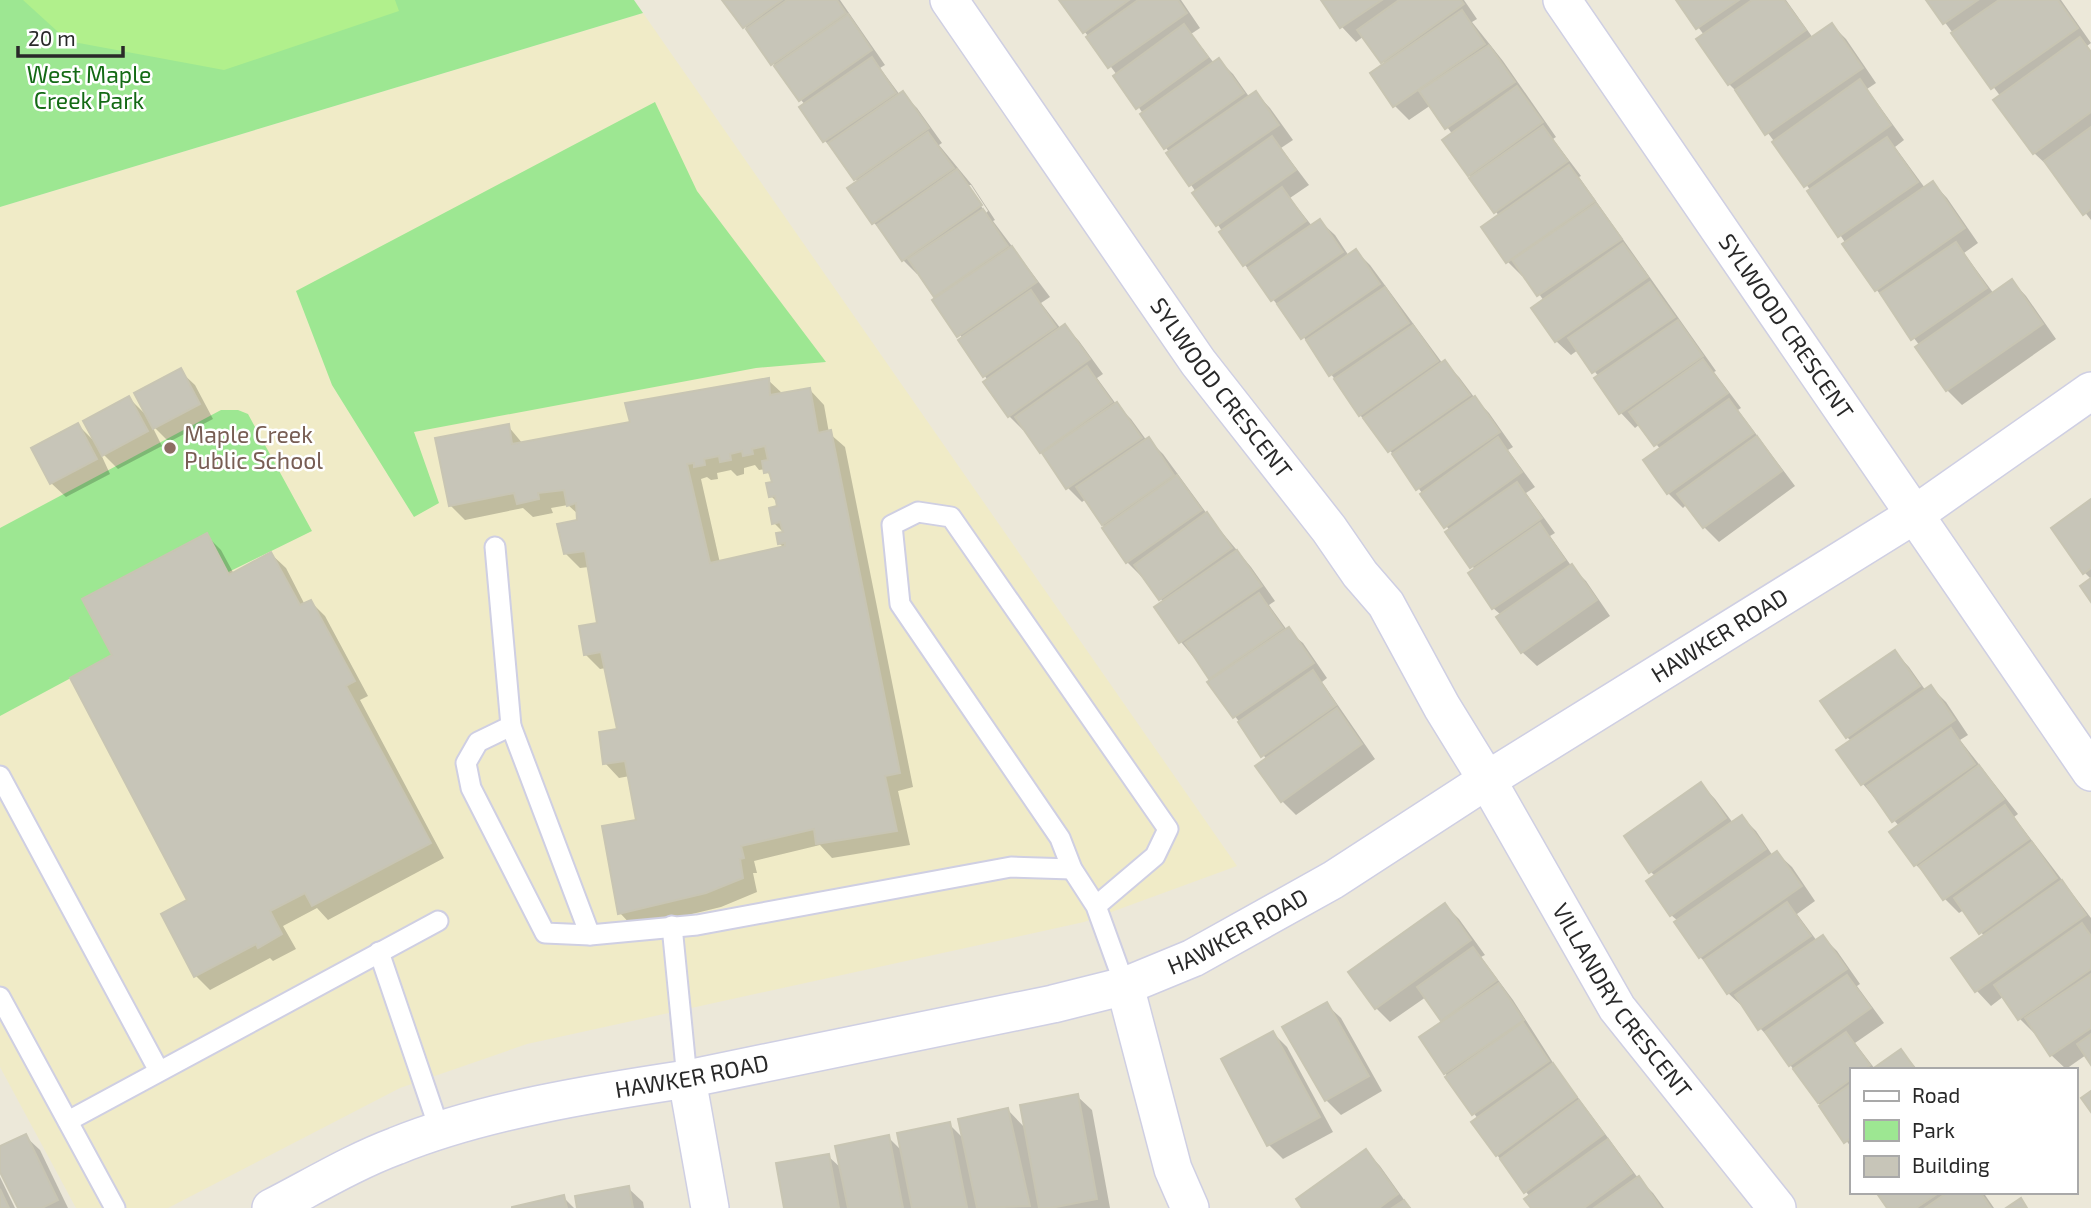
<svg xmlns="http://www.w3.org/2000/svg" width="2091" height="1208" viewBox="0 0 2091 1208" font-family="'Exo 2',sans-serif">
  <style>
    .education { fill: #f0ebc7 }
    .green { fill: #9de792 }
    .pitch { fill: #b1f08c }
    .shadow { fill: #0003; fill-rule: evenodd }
    .building { fill: #c7c5b8; stroke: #c8c5b3; stroke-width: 2; fill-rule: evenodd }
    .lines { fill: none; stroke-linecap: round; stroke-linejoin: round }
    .lane-casing { stroke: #cfcfe3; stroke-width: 23 }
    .street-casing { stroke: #cfcfe3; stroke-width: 40 }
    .lane { stroke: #fff; stroke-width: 19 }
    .street { stroke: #fff; stroke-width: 37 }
    .education-dot { fill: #8d6e63; stroke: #fff; stroke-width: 2.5 }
    .labels { text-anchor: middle; stroke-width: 5; stroke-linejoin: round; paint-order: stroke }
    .park-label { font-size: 23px; fill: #146a15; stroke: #fff }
    .street-label { font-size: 23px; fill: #292929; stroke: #fff }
    .education-label { font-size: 23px; fill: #785e54; stroke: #fff; text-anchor: start }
  </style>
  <rect width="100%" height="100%" fill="#ece8d9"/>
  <polygon class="education" points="643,13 1237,866 1084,922 527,1044 400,1088 168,1208 76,1208 0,1067 0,207"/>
  <g class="green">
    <polygon points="0,0 634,0 643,13 0,207"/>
    <polygon points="655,102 697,191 826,362 756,368 414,432 439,503 414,517 332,385 296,291"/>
    <polygon points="221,410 238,410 248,414 312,531 200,586 209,604 0,716 0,528"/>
  </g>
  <polygon class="pitch" points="23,0 395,0 399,11 224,70 68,41"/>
  <g class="shadow">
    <path d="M725,0H840L885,65L880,68L900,95L903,94L917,108L942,143L939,145L972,185L995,220L993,221L1050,297L1041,303L1061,329L1065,326L1079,341L1103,374L1097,378L1116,404L1131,419L1147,441L1149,440L1163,454L1210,518L1251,567L1275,601L1269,605L1287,630L1303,643L1327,678L1322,682L1375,759L1296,815L1282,801L1267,760L1210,682L1213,680L1181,642L1156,608L1164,603L1143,575L1142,577L1127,562L1086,499L1082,502L1068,488L1026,429L1023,430L1009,416L938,298L920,273L917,274L903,260L887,236L874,223L849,188L858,182L837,154L825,141L802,107L805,105ZM966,185H971L988,211L986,213Z"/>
    <polygon points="1061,0 1181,0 1200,28 1191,34 1214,63 1219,60 1233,74 1250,98 1256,93 1270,108 1293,140 1281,148 1309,185 1290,198 1312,226 1320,221 1335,235 1349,256 1356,251 1370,265 1443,364 1445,363 1459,377 1474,397 1489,413 1513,447 1508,450 1535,487 1526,493 1555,533 1550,536 1572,567 1586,581 1610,616 1537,666 1522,652 1501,615 1493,608 1475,570 1450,531 1397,459 1360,415 1314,350 1245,265 1117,75"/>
    <polygon points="1323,0 1464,0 1477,19 1472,22 1503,61 1556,137 1553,139 1581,176 1579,177 1716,371 1714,372 1741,408 1738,410 1795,486 1719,542 1704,527 1687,504 1683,508 1668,493 1646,461 1661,450 1640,424 1635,428 1621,413 1597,379 1599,377 1578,350 1571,355 1556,341 1544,301 1525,274 1522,276 1508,262 1499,216 1445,141 1453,135 1431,105 1409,120 1395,106 1385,64 1364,36 1356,42 1342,27"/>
    <polygon points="1678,0 1786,0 1813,38 1832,25 1846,39 1876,83 1867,89 1904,140 1895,147 1925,188 1933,183 1947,198 1978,243 1964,253 1994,294 2012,281 2026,296 2056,339 1962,405 1947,390 1918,347 1920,346 1876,289 1811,191 1739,94 1729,84 1704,35"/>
    <polygon points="1928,0 2061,0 2091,43 2087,46 2091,51 2091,220 2049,167 2034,153 2001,97"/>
    <polygon points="180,371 195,385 213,419 169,442 151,424 162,446 118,469 99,450 110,474 66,497 51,483 78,425 97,444 129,398 148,417"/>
    <path d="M768,380L783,394L810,390L824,405L829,433L845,447L913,787L898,791L910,845L832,858L820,845L754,861L757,873H753L757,892L721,907L634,928L620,913L638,821L630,776L619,778L605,763L619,730L606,668L600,669L586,655L600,625L589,567L580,568L566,554L579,521V515L568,505L551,508L553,513L533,517L523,508L465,520L450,505L508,426L523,444L633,423ZM755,465L759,470L765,469L773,479L771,496L778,503L779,508L774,523L784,533L779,543L784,548L720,563L701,479L707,477L711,480L718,479L717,473L731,470L737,476L744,474V468Z"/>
    <polygon points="2091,501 2091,579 2084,572"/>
    <polygon points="206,535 221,550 234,574 271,554 286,568 305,605 311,602 325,616 368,696 360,700 444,858 328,920 317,908 283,926 296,949 273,961 270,958 210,990 196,976 189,901 115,656"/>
    <polygon points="1895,652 1909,667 1926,691 1931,687 1946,702 1968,735 1960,740 2018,814 2014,817 2091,918 2091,1062 2086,1055 2066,1069 2051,1055 2036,1032 2034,1033 2020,1019 2004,996 1991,1006 1977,991 1953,958 1984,936 1964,910 1959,913 1945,899 1931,879 1916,865 1899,826 1862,783 1852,742 1847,737"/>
    <polygon points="1701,784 1715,799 1733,823 1742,817 1756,831 1773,856 1777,853 1792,867 1815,901 1797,914 1817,941 1823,937 1837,951 1860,984 1857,986 1884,1023 1855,1043 1875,1069 1901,1051 1918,1070 1851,1070 1851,1147 1774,1043 1760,1028 1745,1006 1743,1007 1728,993 1713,970 1700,957 1678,921 1671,915 1656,877 1650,871"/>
    <polygon points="1445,905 1459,919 1485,955 1481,957 1513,1000 1559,1072 1638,1178 1653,1193 1664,1208 1533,1208 1530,1197 1497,1155 1478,1119 1445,1073 1445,1022 1426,997 1390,1022 1376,1008"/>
    <polygon points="1326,1004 1341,1018 1382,1091 1341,1115 1326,1100"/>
    <polygon points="1273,1033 1287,1047 1333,1132 1283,1159 1269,1145"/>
    <polygon points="1077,1096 1092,1110 1110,1208 786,1208 828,1156 842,1169 888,1137 902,1151 949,1124 964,1139 1008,1110 1026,1129"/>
    <polygon points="25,1136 40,1150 68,1208 20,1208 0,1168 0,1148"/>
    <polygon points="1366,1151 1380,1166 1410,1208 1304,1208"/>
    <polygon points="0,1177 15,1208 0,1208"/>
    <polygon points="628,1188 643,1202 644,1208 579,1208"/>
    <polygon points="1878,1192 1983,1192 1994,1208 1889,1208"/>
    <polygon points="563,1197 574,1208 516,1208"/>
  </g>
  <g class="building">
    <polygon points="722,0 782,0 743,28"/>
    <polygon points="787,0 837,0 846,13 771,65 746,29"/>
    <polygon points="1059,0 1129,0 1083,33"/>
    <polygon points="1138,0 1178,0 1187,13 1108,68 1086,37"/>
    <polygon points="1321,0 1382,0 1340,28"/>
    <polygon points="1399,0 1461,0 1464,4 1381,63 1357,30"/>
    <polygon points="1676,0 1739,0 1696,29"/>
    <polygon points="1752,0 1784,0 1806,30 1728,85 1696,39"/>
    <polygon points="1926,0 1978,0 1943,24"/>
    <polygon points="1999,0 2058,0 2078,28 1991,89 1951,33"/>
    <polygon points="1462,10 1485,44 1393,107 1370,73"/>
    <polygon points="848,14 872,50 799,101 774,66"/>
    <polygon points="1832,23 1863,68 1765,135 1735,90"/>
    <polygon points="1184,24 1208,57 1136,109 1113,76"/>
    <polygon points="2080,37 2091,52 2091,112 2033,154 1993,100"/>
    <polygon points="1489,45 1515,82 1445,129 1419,91"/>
    <polygon points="872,57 896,93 823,142 799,107"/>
    <polygon points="1219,58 1244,93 1164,149 1140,114"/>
    <polygon points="1860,79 1891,125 1804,187 1772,142"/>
    <polygon points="1517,86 1543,122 1468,176 1442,140"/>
    <polygon points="903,91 929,128 854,180 828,143"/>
    <polygon points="1256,91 1279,125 1189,186 1166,153"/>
    <polygon points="1543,126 1568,161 1494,213 1469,178"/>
    <polygon points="2091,127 2091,209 2083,215 2044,161"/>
    <polygon points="928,132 954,168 872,224 847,188"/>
    <polygon points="1272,136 1296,170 1216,226 1192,193"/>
    <polygon points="1887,137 1918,182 1838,237 1807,191"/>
    <polygon points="1569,165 1595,201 1506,263 1481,227"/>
    <polygon points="957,169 982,205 902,261 877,225"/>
    <polygon points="1933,181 1965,228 1875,291 1842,244"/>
    <polygon points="1282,187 1306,221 1243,266 1219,232"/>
    <polygon points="1596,203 1622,239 1537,296 1512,260"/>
    <polygon points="983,209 1008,246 934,297 908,259"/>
    <polygon points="1320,219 1343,252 1271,301 1248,268"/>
    <polygon points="1956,242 1987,288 1911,340 1880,293"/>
    <polygon points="1623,243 1648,277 1555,342 1531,308"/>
    <polygon points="1012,246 1037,282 957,337 932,300"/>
    <polygon points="1356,249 1380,284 1301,339 1277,304"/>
    <polygon points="2012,279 2043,324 1946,391 1915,347"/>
    <polygon points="1650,282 1675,317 1592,373 1568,338"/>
    <polygon points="1385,287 1409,323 1329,376 1306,340"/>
    <polygon points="1031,290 1056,327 983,377 958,340"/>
    <polygon points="1678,320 1703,356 1619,414 1594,378"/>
    <polygon points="1065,324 1090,359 1008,417 983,382"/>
    <polygon points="1413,325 1438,361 1359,416 1334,379"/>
    <polygon points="1703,359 1728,393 1654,446 1629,412"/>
    <polygon points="1445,360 1470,395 1388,452 1363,418"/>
    <polygon points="1087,366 1112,402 1040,453 1015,417"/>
    <polygon points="181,368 200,404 153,429 134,393"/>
    <path d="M769,378L770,395L810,388L818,433L831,430L900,773L885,776L897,831L816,844L814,829L741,846L744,858L740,859L743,878L706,893L618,914L602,826L636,820L625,761L603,764L599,732L617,729L601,652L584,655L579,626L597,623L585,551L564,554L557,524L577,520L576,503L567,506L564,490L538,493L539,499L517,504L514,493L449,506L435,438L509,424L512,444L630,422L625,403ZM765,446L768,460L762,461L764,473L769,472L772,482L766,483L769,497L775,496L777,506L769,508L772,524L780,522L783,532L776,533L778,544L785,543V546L710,563L687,464L694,463V467L705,465L704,459L719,456L720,462L731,460L730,454L742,451L743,456L753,454L752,449Z"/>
    <polygon points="129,396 148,431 102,456 83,421"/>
    <polygon points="1475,396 1500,432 1416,490 1392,454"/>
    <polygon points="1729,399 1754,433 1667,494 1643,460"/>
    <polygon points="1117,402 1142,438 1066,489 1042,453"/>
    <polygon points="78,423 97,459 50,484 31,448"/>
    <polygon points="1757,436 1782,471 1703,528 1677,494"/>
    <polygon points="1149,437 1174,475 1102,525 1076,487"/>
    <polygon points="1498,437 1522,472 1444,528 1420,494"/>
    <polygon points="1177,475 1202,510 1126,563 1102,528"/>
    <polygon points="1517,482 1542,518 1470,568 1445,532"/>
    <polygon points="2091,499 2091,568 2083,574 2051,528"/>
    <polygon points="1207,512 1232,548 1159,600 1134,565"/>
    <polygon points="1540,523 1565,560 1492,609 1468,573"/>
    <polygon points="207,533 229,575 271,552 300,605 311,600 355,681 346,686 431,843 312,906 305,893 270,911 282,934 258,948 256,944 194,977 161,914 187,900 70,678 112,655 82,599"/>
    <polygon points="1237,550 1262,586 1179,643 1154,607"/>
    <polygon points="1572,564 1597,600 1521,653 1496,617"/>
    <polygon points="2091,578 2091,602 2080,586"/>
    <polygon points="1259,593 1283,628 1209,679 1185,643"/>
    <polygon points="1289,627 1314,663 1233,718 1207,682"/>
    <polygon points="1895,650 1920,686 1846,738 1820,701"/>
    <polygon points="1313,670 1336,705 1261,757 1238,722"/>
    <polygon points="1931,685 1955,720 1861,785 1836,750"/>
    <polygon points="1337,708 1362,744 1281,802 1255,766"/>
    <polygon points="1951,728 1975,764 1892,822 1867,786"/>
    <polygon points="1979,765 2004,799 1914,866 1889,832"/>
    <polygon points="1701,782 1726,818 1649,873 1624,836"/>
    <polygon points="2005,805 2029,839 1943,900 1919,866"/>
    <polygon points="1742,815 1766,849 1670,916 1646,881"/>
    <polygon points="2032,842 2057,878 1979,934 1954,898"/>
    <polygon points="1777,851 1802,886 1699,958 1674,922"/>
    <polygon points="2062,880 2086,915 1975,992 1951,958"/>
    <polygon points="1787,902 1811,936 1727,994 1704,960"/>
    <polygon points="1445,903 1471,940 1375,1009 1348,972"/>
    <polygon points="2082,923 2091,936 2091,969 2018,1020 1994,985"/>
    <polygon points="1823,935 1847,969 1758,1030 1735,995"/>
    <polygon points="1473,947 1497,980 1441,1021 1417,987"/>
    <polygon points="2091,974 2091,1028 2050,1056 2025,1018"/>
    <polygon points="1847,975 1871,1008 1789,1066 1765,1032"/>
    <polygon points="1499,983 1524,1020 1444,1074 1419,1037"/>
    <polygon points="1327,1002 1369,1076 1325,1101 1282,1027"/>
    <polygon points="1523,1022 1549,1061 1472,1115 1445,1077"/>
    <polygon points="1273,1031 1320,1117 1267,1146 1221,1059"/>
    <polygon points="1846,1032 1870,1065 1864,1070 1851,1070 1851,1079 1818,1103 1793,1069"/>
    <polygon points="2091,1034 2091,1065 2077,1044"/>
    <polygon points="1901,1049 1916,1070 1871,1070"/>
    <polygon points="1553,1063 1577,1097 1496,1156 1471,1122"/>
    <polygon points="1851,1084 1851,1138 1844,1143 1819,1106"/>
    <polygon points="2091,1091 2091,1112 2081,1098"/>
    <polygon points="1078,1094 1097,1199 1051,1208 1039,1208 1020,1105"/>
    <polygon points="1579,1100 1604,1134 1524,1193 1500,1159"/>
    <polygon points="1008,1108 1030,1206 977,1208 958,1119"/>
    <polygon points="950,1122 967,1207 912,1208 897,1133"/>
    <polygon points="26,1134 58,1200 42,1208 18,1208 0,1172 0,1146"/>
    <polygon points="889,1135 903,1208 848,1208 835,1146"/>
    <polygon points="1608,1139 1632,1173 1584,1208 1531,1208 1524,1199"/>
    <polygon points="1366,1149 1398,1194 1379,1208 1302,1208 1296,1199"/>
    <polygon points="829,1154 839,1208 784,1208 776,1163"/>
    <polygon points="1639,1176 1661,1208 1594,1208"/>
    <polygon points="629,1186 633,1208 577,1208 575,1196"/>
    <polygon points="0,1189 9,1208 0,1208"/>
    <polygon points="1876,1192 1940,1192 1916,1208 1887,1208"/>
    <polygon points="1948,1192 1980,1192 1991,1208 1925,1208"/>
    <polygon points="564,1195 567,1208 512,1208 512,1207"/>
    <polygon points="2021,1198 2027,1208 2006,1208"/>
    <polygon points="1404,1200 1410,1208 1392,1208"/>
  </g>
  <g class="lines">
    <defs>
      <g id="lane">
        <polyline points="495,547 511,726 590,935 697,925 1011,867 1072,869"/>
        <polyline points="511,726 478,742 466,763 471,788 545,933 590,935"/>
        <polyline points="0,776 159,1071"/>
        <polyline points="1096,906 1155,856 1168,829 951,517 918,512 892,525 900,604 1060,838 1072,869 1096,906 1125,986"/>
        <polyline points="672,926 687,1079"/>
        <polyline points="379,952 440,1131"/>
        <polyline points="0,997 115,1208"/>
        <polyline points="68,1121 438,921"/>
      </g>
      <g id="street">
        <path id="s1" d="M949,0L1198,362L1329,529L1360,574L1386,604L1442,707L1487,780L1617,1008L1777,1208"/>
        <path id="s2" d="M1562,0L2091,772"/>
        <polyline points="1125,986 1173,1169 1190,1208"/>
        <polyline points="687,1079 710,1208"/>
        <path id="s3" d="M271,1208C312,1187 353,1162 396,1146C482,1111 594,1093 687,1079L1053,1004L1125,986L1193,958L1333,880L1487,780L1914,515L2091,391"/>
      </g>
    </defs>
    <use href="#lane" class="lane-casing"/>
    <use href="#street" class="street-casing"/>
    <use href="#lane" class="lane"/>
    <use href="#street" class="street"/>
  </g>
  <circle class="education-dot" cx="170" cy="448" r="7"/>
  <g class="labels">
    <g class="park-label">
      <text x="89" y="83">West Maple<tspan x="89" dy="26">Creek Park</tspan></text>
    </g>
    <g class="street-label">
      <text dy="8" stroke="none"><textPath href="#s2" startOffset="396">SYLWOOD CRESCENT</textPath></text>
      <text dy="8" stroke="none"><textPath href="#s1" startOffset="474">SYLWOOD CRESCENT</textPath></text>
      <text dy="8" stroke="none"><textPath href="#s3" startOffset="1578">HAWKER ROAD</textPath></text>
      <text dy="8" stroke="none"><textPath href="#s3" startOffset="1012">HAWKER ROAD</textPath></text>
      <text dy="8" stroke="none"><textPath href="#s1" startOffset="1208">VILLANDRY CRESCENT</textPath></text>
      <text dy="8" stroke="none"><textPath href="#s3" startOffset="444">HAWKER ROAD</textPath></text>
    </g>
    <g class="education-label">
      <text x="184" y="443">Maple Creek<tspan x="184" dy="26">Public School</tspan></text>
    </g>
  </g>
  <rect x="1850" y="1068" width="228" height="126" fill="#ffffff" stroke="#a9a9a9" stroke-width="2"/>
  <rect x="1864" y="1091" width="35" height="10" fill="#ffffff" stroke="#a9a9a9" stroke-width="2"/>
  <text x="1912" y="1103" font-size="21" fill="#292929">Road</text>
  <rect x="1864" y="1120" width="35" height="21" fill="#9de792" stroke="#a9a9a9" stroke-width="2"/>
  <text x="1912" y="1138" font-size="21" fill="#292929">Park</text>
  <rect x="1864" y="1156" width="35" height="21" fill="#c7c5b8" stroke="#a9a9a9" stroke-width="2"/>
  <text x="1912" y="1173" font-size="21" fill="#292929">Building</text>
  <path d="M18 46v10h105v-10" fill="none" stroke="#292929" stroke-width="3.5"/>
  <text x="28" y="46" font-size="21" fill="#292929" stroke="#ffffff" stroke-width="5" paint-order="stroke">20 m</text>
</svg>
